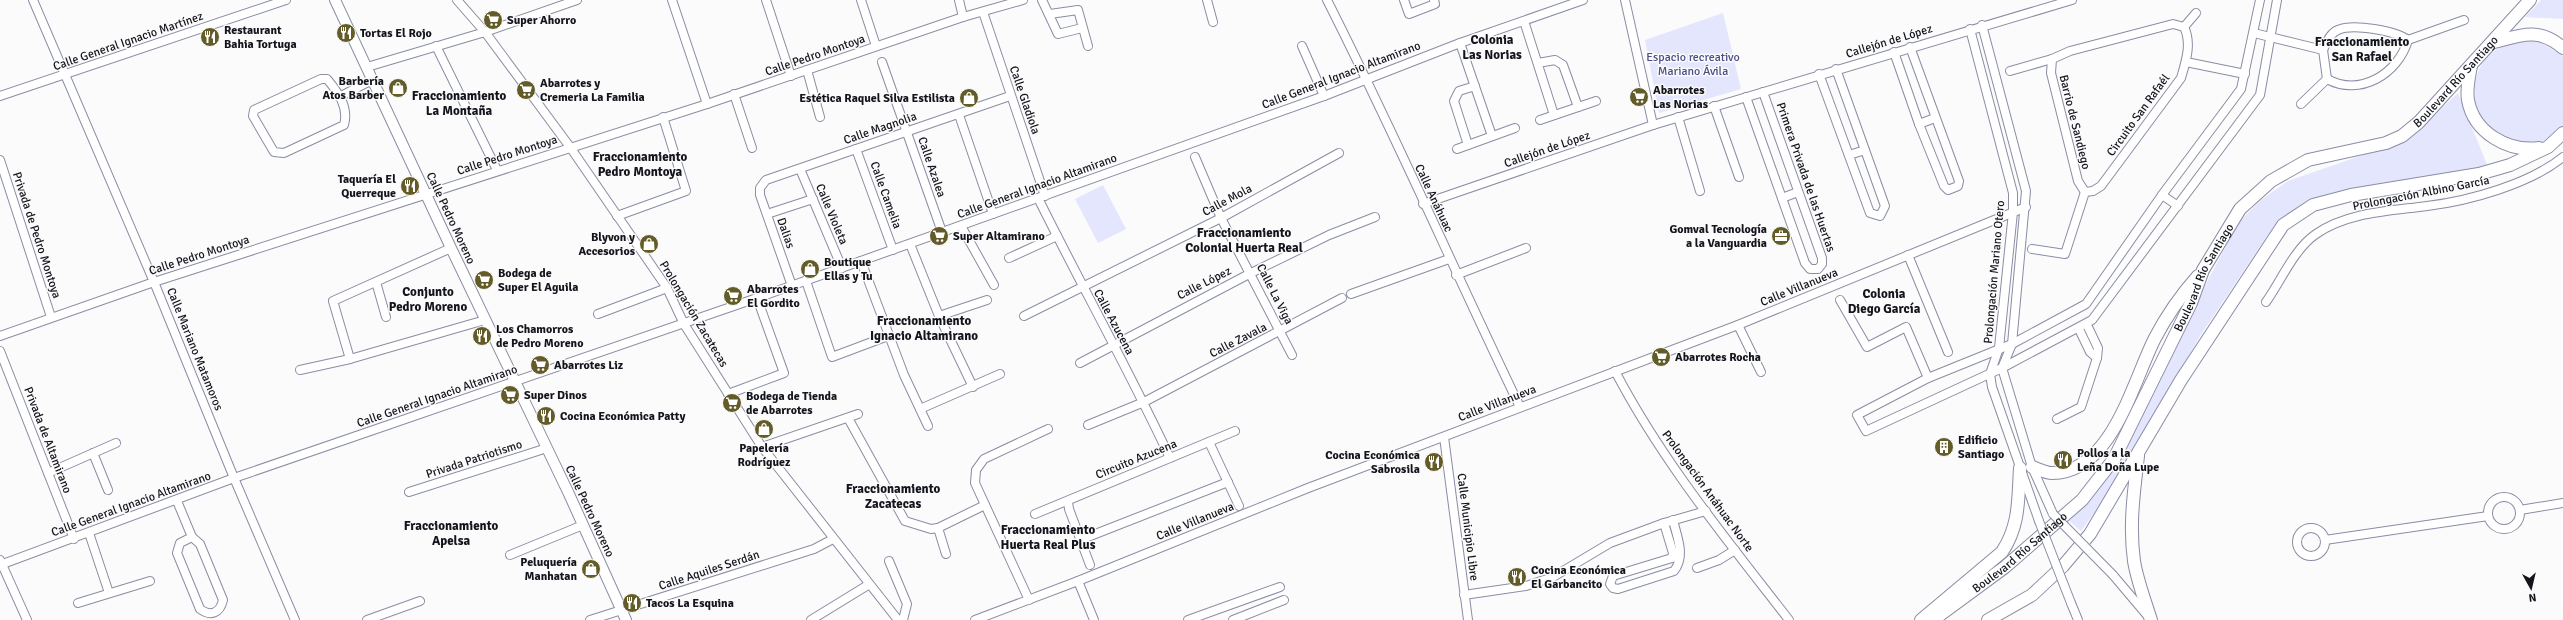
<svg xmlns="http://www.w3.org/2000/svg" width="2563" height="620" viewBox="0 0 2563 620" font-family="Signika,sans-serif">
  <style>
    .green { fill: #e4e6fd }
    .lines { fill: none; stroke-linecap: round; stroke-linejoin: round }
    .minor-casing { stroke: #8a8da4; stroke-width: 10 }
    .tertiary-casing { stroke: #8a8da4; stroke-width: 12 }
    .primary-casing { stroke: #8a8da4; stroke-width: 14 }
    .minor { stroke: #fff; stroke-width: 8 }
    .tertiary { stroke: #fff; stroke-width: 10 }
    .primary { stroke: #fff; stroke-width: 12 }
    .minor-bridge-casing { stroke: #8a8da4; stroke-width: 10; stroke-linecap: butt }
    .minor-bridge { stroke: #fff; stroke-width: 8 }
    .labels { text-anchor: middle; stroke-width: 3; stroke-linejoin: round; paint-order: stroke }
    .poi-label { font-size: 12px; font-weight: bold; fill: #13141c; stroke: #fbfbfb; text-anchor: start }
    .street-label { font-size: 12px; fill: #13141c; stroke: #fbfbfb }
    .park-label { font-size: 12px; fill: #4a4b87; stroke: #fbfbfb }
    .neighbourhood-label { font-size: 13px; font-weight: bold; fill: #13141c; stroke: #fbfbfb }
  </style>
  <rect width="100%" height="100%" fill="#fbfbfb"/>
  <g class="green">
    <polygon points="2541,0 2563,0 2563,19 2525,17"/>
    <polygon points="1723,13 1741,89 1659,113 1645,40"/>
    <path d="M2524,40L2541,42L2563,56V129C2547,144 2530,147 2510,139C2504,137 2495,135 2491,131C2469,111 2468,71 2493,52C2503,45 2512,43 2524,40Z"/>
    <polygon points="2458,93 2488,167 2352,188 2306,201 2267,236 2200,336 2112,489 2081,531 2068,520 2101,483 2238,223 2261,200 2288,181 2406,140"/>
    <polygon points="1103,185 1126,229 1098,243 1075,199"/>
  </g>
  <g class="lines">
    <defs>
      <g id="minor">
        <polyline points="33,0 154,282 234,478 295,620"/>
        <polyline points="457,0 485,32 570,147 667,288 684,324 762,447 898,620"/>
        <polyline points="672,0 707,104"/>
        <polyline points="766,0 791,76"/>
        <polyline points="861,0 876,46"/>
        <polyline points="959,0 963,17"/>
        <polyline points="1042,0 1058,34 1082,28"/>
        <polyline points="1207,0 1213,22"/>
        <path d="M1327,0C1395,134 1455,272 1520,407"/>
        <polyline points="1404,0 1409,14 1435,4 1434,0"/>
        <polyline points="1625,0 1653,125"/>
        <polyline points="2260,0 2241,89 2162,195 2086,304 2012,344 1928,378 1857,415 1866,431 2002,368 2092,320 2260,95 2277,0"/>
        <polyline points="983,12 1045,196"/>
        <polyline points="1050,14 1078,10 1088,46"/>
        <polyline points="1524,21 1554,115"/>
        <polyline points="1982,25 2026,191 2012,344 2002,368 2032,467 2053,514"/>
        <polyline points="2184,27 2196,13"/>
        <polyline points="1970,29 2013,193 2013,212 1999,348 1990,374 1992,387 2039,521"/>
        <polyline points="2254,33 2323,50 2327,79"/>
        <polyline points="2408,40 2464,20"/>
        <polyline points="1460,43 1492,136"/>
        <polyline points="436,46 497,170"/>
        <polyline points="1302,46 1324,96"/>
        <path d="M2323,50C2327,42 2330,33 2338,30C2353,23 2396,31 2408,40"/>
        <polyline points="1894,52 1919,124 1944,186 1948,190 1958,186 1959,181 1910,47"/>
        <polyline points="2052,59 2051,73 2078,181 2085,192"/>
        <polyline points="882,62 942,232"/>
        <polyline points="2186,62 2245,74"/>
        <polyline points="1538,63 1555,60 1563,65 1578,107"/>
        <polyline points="367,67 485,32 577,0"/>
        <polyline points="807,70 820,117"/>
        <path d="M2010,71L2052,59L2070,51L2173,24L2184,27C2192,43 2186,61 2181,78L2101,186L2093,191L2085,192"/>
        <polyline points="1819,74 1870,213 1880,216 1885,206 1836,69"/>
        <path d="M321,79H327C338,92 349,107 344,125L284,153L274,152L253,116L254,110Z"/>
        <path d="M2327,79C2360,97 2398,74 2408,40"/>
        <polyline points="734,94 752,148"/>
        <polyline points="0,96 286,0"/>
        <polyline points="341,96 374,79"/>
        <polyline points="1746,97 1805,263 1810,269 1818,269 1822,264 1822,258 1763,92"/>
        <polyline points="2301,104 2327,79"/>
        <polyline points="1714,106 1739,177"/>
        <polyline points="959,115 993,214"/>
        <polyline points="1678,117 1700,191"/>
        <polyline points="1540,120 1596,101"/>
        <polyline points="1919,124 1935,118"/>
        <polyline points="1468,145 1454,101 1459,91 1475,86"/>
        <polyline points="856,149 893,250"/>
        <polyline points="1457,149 1515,128"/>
        <polyline points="1849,155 1865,150"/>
        <polyline points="1195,157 1221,218 1292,355"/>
        <polyline points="0,160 51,317"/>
        <polyline points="800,169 842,268"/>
        <polyline points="2162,195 2178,206"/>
        <path d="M1038,198C1081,285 1129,370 1170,458"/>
        <polyline points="1782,198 1798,192"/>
        <polyline points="1423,204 1653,125 2072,0"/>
        <polyline points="767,214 813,199"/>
        <polyline points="617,216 686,191 663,117"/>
        <polyline points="961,226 994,285"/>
        <polyline points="910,244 939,316 973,387"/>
        <polyline points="2032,249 2065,254 2085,192"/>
        <polyline points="1908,255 1948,352"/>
        <polyline points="1009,258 1057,236"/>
        <polyline points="861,261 904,375 928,426"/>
        <polyline points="1456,275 1526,248"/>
        <polyline points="806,281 832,357 888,336"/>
        <polyline points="376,282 386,317"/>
        <polyline points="792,286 760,195 760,188 766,180 1010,96"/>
        <polyline points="1351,294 1449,259"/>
        <polyline points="1840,300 1867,347 1906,327 1928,378"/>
        <path d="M2266,302C2281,281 2294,249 2316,234C2348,212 2390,211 2427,206C2469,201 2530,184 2563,157"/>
        <polyline points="598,314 667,288"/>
        <polyline points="939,316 987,300"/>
        <polyline points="1024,316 1221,218 1339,153"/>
        <polyline points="1738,325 1761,372"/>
        <polyline points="2079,329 2090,352 2097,358"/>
        <polyline points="0,336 154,282 707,104 963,17 1023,0"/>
        <polyline points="0,351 74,539"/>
        <polyline points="350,359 333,301 451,248"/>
        <polyline points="1080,363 1251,273 1329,235 1375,217"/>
        <polyline points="300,370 350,359 485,320"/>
        <path d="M1615,371C1662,461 1727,540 1789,620"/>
        <polyline points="728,394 784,373 757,298"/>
        <polyline points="920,409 1000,374"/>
        <polyline points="848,418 905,521 931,529 938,528 985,505"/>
        <polyline points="2057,419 2081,407 2097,358 2098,348 2087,325"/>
        <polyline points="1088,425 1144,402 1342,298"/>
        <polyline points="1444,437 1468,620"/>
        <polyline points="1209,442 1239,506"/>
        <polyline points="762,447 858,414"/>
        <polyline points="93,453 108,490"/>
        <polyline points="48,473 116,443"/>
        <polyline points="409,492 547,448"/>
        <circle cx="2504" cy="513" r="16"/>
        <path d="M177,501L192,537L200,544L223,600C220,613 211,617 200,609L177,553L180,543L192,537"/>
        <polyline points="1068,502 1069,509 1090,565"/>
        <polyline points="2520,510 2563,503"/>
        <polyline points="1035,514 1235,431"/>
        <polyline points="1664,523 1673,553 1672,558"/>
        <polyline points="938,528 946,554"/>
        <circle cx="2311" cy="542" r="14"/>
        <polyline points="89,533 109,593"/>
        <polyline points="1080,540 1228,482"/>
        <polyline points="2325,540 2488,516"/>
        <polyline points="510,555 583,525"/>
        <path d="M1672,558L1613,576L1610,584L1613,588L1618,589L1674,571C1686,556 1677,537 1673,520"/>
        <polyline points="0,560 27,620"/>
        <polyline points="889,561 907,604 903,620"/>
        <polyline points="0,565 234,478 757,298 1324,96 1460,43 1583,0"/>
        <polyline points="1697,568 1719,560 1735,550"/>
        <polyline points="2113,575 2146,614"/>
        <polyline points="1078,581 1094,620"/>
        <polyline points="1464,595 1526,586 1553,577 1610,543 1664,523 1706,511"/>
        <polyline points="1029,600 975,483 976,470 984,459 1048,429"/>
        <polyline points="78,603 150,581"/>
        <polyline points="2071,603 2078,620"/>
        <polyline points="367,620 420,601"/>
        <polyline points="590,620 814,549 833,539"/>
        <polyline points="811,620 868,585"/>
        <polyline points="975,620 1078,581 1308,488 1738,325 2026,207"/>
        <polyline points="1188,620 1280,587"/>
        <polyline points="1233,620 1284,600"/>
      </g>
      <polyline id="tertiary" points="335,0 451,248 569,494 626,620"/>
      <g id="primary">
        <path d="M2494,42C2521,35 2539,27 2563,48"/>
        <path d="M2471,66C2469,77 2466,89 2468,100C2474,133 2508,152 2539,148"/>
        <path d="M2138,456C2134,491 2129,525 2134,561C2137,580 2145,601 2151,620"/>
        <path d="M2032,467C2038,469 2046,473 2052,473C2112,473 2133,381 2155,338C2167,315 2181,295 2198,276"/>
        <path d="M1921,620L2002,552C2020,525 2018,499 2020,468"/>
        <path id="s1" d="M1933,620L2005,567L2082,500L2114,459L2191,303L2203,270L2240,209L2271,181L2308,160L2386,143L2402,136L2419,122L2530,0"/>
        <polyline points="1988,620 2032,595 2063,566 2090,534 2181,380 2283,225 2313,205 2351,195 2479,174 2510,165 2548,147 2563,133"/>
      </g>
    </defs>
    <use href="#minor" class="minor-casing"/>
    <use href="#tertiary" class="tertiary-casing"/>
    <use href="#primary" class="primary-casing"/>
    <use href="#minor" class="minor"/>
    <use href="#tertiary" class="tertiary"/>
    <use href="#primary" class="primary"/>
    <defs>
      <g id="minor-bridge">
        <polyline points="2053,514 2113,575"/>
        <polyline points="2039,521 2071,603"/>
      </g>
    </defs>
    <use href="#minor-bridge" class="minor-bridge-casing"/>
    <use href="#minor-bridge" class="minor-bridge"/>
  </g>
  <defs>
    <symbol id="supermarket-disc" viewBox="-11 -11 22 22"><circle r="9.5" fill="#635c28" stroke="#fbfbfb"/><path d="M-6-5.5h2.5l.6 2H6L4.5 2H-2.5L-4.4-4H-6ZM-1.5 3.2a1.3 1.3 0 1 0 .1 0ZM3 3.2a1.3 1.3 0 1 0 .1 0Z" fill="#fff"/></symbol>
    <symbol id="restaurant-disc" viewBox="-11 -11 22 22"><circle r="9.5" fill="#635c28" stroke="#fbfbfb"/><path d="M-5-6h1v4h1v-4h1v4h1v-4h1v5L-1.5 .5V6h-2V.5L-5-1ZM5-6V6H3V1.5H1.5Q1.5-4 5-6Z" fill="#fff"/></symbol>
    <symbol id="shop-disc" viewBox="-11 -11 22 22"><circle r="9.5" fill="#635c28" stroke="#fbfbfb"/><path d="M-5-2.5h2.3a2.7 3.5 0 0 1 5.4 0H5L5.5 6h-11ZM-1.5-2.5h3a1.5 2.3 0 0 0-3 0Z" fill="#fff"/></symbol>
    <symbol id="office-disc" viewBox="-11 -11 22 22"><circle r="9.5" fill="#635c28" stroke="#fbfbfb"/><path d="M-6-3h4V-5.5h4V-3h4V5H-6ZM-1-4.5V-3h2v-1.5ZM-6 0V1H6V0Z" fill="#fff"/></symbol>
    <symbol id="building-disc" viewBox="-11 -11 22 22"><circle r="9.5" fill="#635c28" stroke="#fbfbfb"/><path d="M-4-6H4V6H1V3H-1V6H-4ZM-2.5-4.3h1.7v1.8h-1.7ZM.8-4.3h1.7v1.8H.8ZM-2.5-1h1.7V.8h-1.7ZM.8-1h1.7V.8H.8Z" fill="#fff"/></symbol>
  </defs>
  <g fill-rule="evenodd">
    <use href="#supermarket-disc" x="482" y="9" width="22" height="22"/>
    <use href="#restaurant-disc" x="335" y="22" width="22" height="22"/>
    <use href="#restaurant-disc" x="199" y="26" width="22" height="22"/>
    <use href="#shop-disc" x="387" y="77" width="22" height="22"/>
    <use href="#supermarket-disc" x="515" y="79" width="22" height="22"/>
    <use href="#supermarket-disc" x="1628" y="86" width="22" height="22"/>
    <use href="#shop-disc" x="958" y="87" width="22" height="22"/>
    <use href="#restaurant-disc" x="399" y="175" width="22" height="22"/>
    <use href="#supermarket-disc" x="928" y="225" width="22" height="22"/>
    <use href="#office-disc" x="1770" y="225" width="22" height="22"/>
    <use href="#shop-disc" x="638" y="233" width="22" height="22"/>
    <use href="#shop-disc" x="799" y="258" width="22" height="22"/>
    <use href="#supermarket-disc" x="473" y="269" width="22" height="22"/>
    <use href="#supermarket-disc" x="722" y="285" width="22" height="22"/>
    <use href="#restaurant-disc" x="471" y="325" width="22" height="22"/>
    <use href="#supermarket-disc" x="1650" y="346" width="22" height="22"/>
    <use href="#supermarket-disc" x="529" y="354" width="22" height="22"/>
    <use href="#supermarket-disc" x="499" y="384" width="22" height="22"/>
    <use href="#supermarket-disc" x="721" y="392" width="22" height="22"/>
    <use href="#restaurant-disc" x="535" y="405" width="22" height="22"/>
    <use href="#shop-disc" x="753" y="418" width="22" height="22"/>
    <use href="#building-disc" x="1933" y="436" width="22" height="22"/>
    <use href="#restaurant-disc" x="2052" y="449" width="22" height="22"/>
    <use href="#restaurant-disc" x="1423" y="451" width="22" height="22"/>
    <use href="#shop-disc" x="580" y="558" width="22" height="22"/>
    <use href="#restaurant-disc" x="1506" y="566" width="22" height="22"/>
    <use href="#restaurant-disc" x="621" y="592" width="22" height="22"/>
  </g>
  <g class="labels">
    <g class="poi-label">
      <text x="507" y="24">Super Ahorro</text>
      <text x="224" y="34">Restaurant<tspan x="224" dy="14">Bahia Tortuga</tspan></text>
      <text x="360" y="37">Tortas El Rojo</text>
      <text x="384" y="85" text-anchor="end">Barbería<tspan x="384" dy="14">Atos Barber</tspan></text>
      <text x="540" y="87">Abarrotes y<tspan x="540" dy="14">Cremeria La Familia</tspan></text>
      <text x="1653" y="94">Abarrotes<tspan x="1653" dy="14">Las Norias</tspan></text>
      <text x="955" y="102" text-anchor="end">Estética Raquel Silva Estilista</text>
      <text x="396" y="183" text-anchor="end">Taquería El<tspan x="396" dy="14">Querreque</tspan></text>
      <text x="1767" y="233" text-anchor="end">Gomval Tecnología<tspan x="1767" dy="14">a la Vanguardia</tspan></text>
      <text x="953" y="240">Super Altamirano</text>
      <text x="635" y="241" text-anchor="end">Blyvon y<tspan x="635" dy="14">Accesorios</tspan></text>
      <text x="824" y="266">Boutique<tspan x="824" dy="14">Ellas y Tu</tspan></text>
      <text x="498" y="277">Bodega de<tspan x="498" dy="14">Super El Aguila</tspan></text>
      <text x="747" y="293">Abarrotes<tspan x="747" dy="14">El Gordito</tspan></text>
      <text x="496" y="333">Los Chamorros<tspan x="496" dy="14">de Pedro Moreno</tspan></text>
      <text x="1675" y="361">Abarrotes Rocha</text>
      <text x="554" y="369">Abarrotes Liz</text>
      <text x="524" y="399">Super Dinos</text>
      <text x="746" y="400">Bodega de Tienda<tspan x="746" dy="14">de Abarrotes</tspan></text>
      <text x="560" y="420">Cocina Económica Patty</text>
      <text x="1958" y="444">Edificio<tspan x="1958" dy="14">Santiago</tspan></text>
      <text x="764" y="452" text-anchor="middle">Papelería<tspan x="764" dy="14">Rodríguez</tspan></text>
      <text x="2077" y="457">Pollos a la<tspan x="2077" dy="14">Leña Doña Lupe</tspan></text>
      <text x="1420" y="459" text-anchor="end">Cocina Económica<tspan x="1420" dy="14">Sabrosila</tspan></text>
      <text x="577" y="566" text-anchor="end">Peluquería<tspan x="577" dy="14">Manhatan</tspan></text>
      <text x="1531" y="574">Cocina Económica<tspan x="1531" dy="14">El Garbancito</tspan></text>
      <text x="646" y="607">Tacos La Esquina</text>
    </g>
    <g class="street-label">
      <text transform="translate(128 41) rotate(-19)" y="4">Calle General Ignacio Martínez</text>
      <text transform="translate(1889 41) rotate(-17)" y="4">Callejón de López</text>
      <text transform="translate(815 55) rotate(-19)" y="4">Calle Pedro Montoya</text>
      <text transform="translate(1341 75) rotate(-21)" y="4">Calle General Ignacio Altamirano</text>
      <text dy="4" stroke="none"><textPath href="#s1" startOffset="782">Boulevard Río Santiago</textPath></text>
      <text transform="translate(1025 100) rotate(71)" y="4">Calle Gladiola</text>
      <text transform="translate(2138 115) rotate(-54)" y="4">Circuito San Rafaél</text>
      <text transform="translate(2075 122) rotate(76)" y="4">Barrio de Sandiego</text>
      <text transform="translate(880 128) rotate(-19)" y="4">Calle Magnolia</text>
      <text transform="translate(1547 149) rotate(-19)" y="4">Callejón de López</text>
      <text transform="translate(507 155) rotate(-18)" y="4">Calle Pedro Montoya</text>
      <text transform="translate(932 167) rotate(71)" y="4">Calle Azalea</text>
      <text transform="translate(1806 177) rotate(71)" y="4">Primera Privada de las Huertas</text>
      <text transform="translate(1037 186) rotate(-20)" y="4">Calle General Ignacio Altamirano</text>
      <text transform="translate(2421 193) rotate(-11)" y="4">Prolongación Albino García</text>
      <text transform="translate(886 195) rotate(70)" y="4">Calle Camelia</text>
      <text transform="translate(1434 198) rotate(65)" y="4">Calle Anáhuac</text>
      <text transform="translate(1227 200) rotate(-28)" y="4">Calle Mola</text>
      <text transform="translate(832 214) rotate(67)" y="4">Calle Violeta</text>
      <text transform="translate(451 218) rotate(65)" y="4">Calle Pedro Moreno</text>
      <text transform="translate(786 233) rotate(71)" y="4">Dalias</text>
      <text transform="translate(37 235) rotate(72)" y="4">Privada de Pedro Montoya</text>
      <text transform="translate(199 255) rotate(-18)" y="4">Calle Pedro Montoya</text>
      <text transform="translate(1994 272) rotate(-85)" y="4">Prolongación Mariano Otero</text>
      <text dy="4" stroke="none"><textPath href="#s1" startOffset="446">Boulevard Río Santiago</textPath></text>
      <text transform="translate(1204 283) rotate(-27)" y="4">Calle López</text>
      <text transform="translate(1799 287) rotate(-22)" y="4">Calle Villanueva</text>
      <text transform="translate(1275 294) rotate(63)" y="4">Calle La Viga</text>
      <text transform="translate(694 314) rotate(59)" y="4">Prolongación Zacatecas</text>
      <text transform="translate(1114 322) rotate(62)" y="4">Calle Azucena</text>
      <text transform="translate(1238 340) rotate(-27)" y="4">Calle Zavala</text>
      <text transform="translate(195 349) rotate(68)" y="4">Calle Mariano Matamoros</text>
      <text transform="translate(437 396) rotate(-19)" y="4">Calle General Ignacio Altamirano</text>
      <text transform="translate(1497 403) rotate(-21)" y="4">Calle Villanueva</text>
      <text transform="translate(48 440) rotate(69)" y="4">Privada de Altamirano</text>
      <text transform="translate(474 459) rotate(-18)" y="4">Privada Patriotismo</text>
      <text transform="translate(1136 459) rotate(-22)" y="4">Circuito Azucena</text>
      <text transform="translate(1708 491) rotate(54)" y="4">Prolongación Anáhuac Norte</text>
      <text transform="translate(131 504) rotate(-20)" y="4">Calle General Ignacio Altamirano</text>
      <text transform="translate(590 511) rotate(65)" y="4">Calle Pedro Moreno</text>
      <text transform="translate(1195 521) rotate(-22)" y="4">Calle Villanueva</text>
      <text transform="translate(1468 527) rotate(83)" y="4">Calle Municipio Libre</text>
      <text dy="4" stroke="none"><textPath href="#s1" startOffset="110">Boulevard Río Santiago</textPath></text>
      <text transform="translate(709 570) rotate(-18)" y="4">Calle Aquiles Serdán</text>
    </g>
    <g class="park-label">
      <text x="1693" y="61">Espacio recreativo<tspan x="1693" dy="14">Mariano Ávila</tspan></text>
    </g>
    <g class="neighbourhood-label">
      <text x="1492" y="44">Colonia<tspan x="1492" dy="15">Las Norias</tspan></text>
      <text x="2362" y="46">Fraccionamiento<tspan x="2362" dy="15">San Rafael</tspan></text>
      <text x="459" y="100">Fraccionamiento<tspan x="459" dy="15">La Montaña</tspan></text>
      <text x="640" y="161">Fraccionamiento<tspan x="640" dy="15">Pedro Montoya</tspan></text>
      <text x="1244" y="237">Fraccionamiento<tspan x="1244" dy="15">Colonial Huerta Real</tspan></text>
      <text x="428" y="296">Conjunto<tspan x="428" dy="15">Pedro Moreno</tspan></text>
      <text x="1884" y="298">Colonia<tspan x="1884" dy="15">Diego García</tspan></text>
      <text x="924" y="325">Fraccionamiento<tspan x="924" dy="15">Ignacio Altamirano</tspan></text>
      <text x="893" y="493">Fraccionamiento<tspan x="893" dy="15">Zacatecas</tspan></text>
      <text x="451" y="530">Fraccionamiento<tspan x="451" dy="15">Apelsa</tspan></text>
      <text x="1048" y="534">Fraccionamiento<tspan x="1048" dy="15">Huerta Real Plus</tspan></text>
    </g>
  </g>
  <g transform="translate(2531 588) rotate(172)" stroke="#fbfbfb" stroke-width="3" paint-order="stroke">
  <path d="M0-3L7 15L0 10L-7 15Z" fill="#13141c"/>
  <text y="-6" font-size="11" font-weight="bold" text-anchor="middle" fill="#13141c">N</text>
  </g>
</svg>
